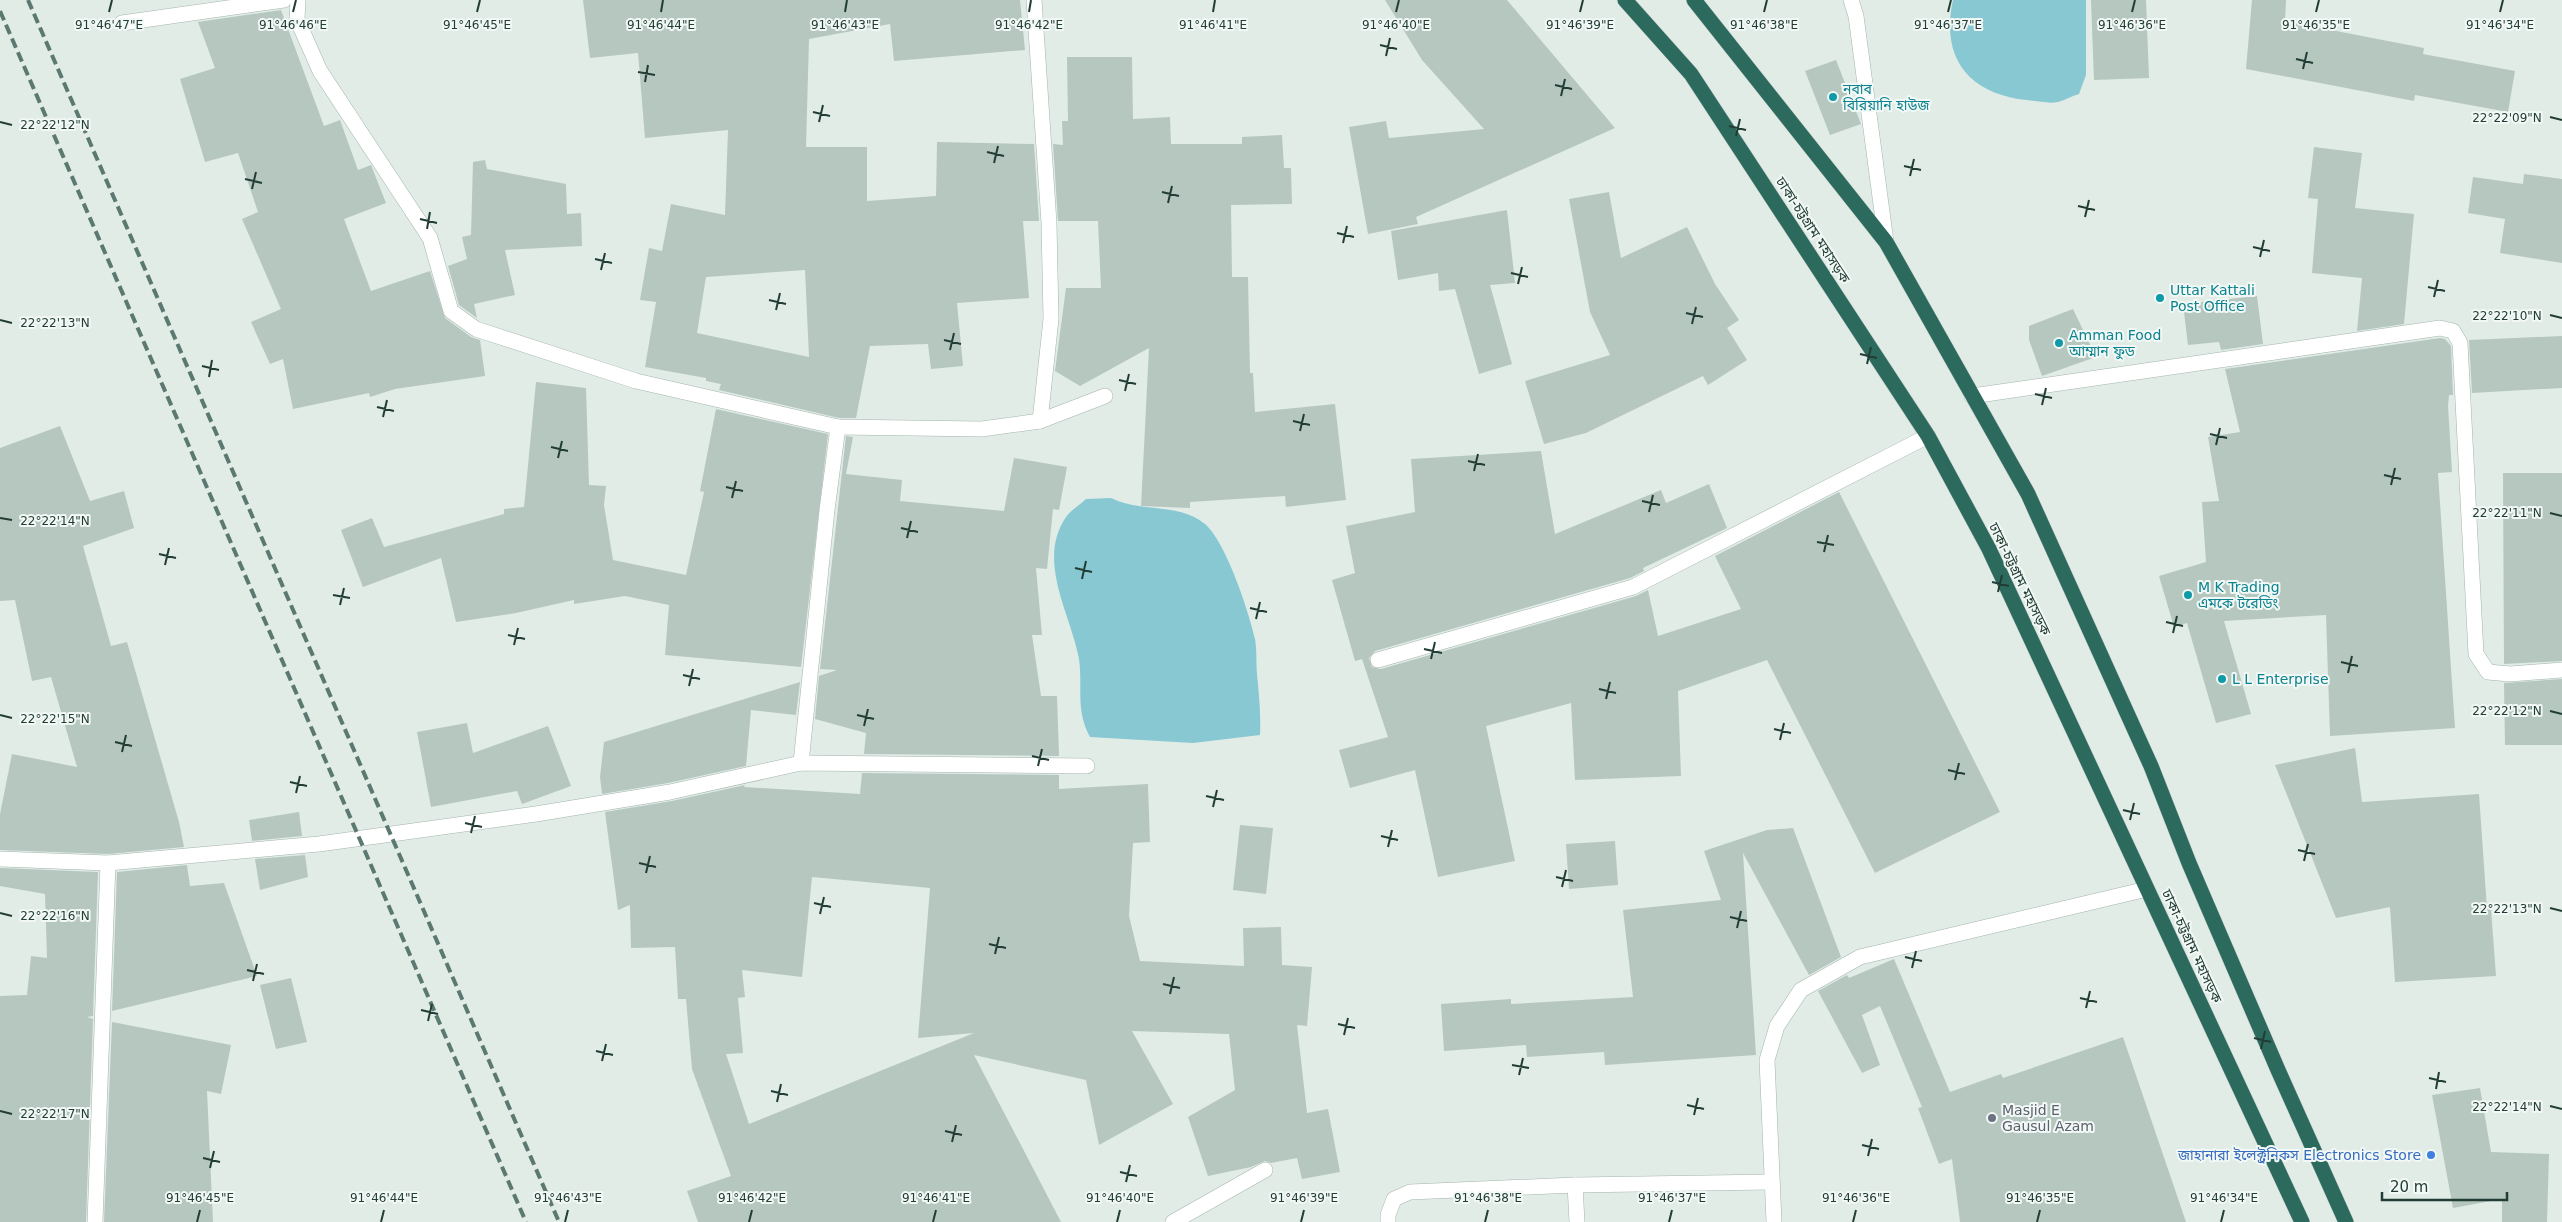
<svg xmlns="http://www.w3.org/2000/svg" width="2562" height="1222" viewBox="0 0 2562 1222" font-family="'DejaVu Sans','Noto Sans Bengali',sans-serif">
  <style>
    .water { fill: #88c8d2 }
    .building { fill: #b6c7c0; fill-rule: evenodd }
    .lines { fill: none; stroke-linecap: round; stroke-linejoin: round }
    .minor-casing { stroke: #a4b4ae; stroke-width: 16 }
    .highway-casing { stroke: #c1c9c6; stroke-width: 16 }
    .minor { stroke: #fff; stroke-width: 15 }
    .highway { stroke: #2c6a5d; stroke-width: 15 }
    .rail { stroke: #5b7970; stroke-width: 4; stroke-dasharray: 10 5; stroke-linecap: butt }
    .ticks { fill: none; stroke: #213d35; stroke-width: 2 }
    .culture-dot { fill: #0f9aa8; stroke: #f2f8f5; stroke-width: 2 }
    .worship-dot { fill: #6b7280; stroke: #f2f8f5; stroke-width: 2 }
    .shop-dot { fill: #3f7fe0; stroke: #f2f8f5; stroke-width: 2 }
    .labels { text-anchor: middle; stroke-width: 4; stroke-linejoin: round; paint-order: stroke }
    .culture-label { font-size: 14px; fill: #0d838f; stroke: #f2f8f5; text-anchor: start }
    .street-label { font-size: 14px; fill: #213d35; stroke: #f2f8f5 }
    .worship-label { font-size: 14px; fill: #5b616d; stroke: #f2f8f5; text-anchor: start }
    .shop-label { font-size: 14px; fill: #366cbe; stroke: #f2f8f5; text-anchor: end }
    .ticks-label { font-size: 12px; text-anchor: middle; fill: #213d35; stroke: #f2f8f5; stroke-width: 4; stroke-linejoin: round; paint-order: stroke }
  </style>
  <rect width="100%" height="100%" fill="#e1ece7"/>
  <g class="water">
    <path d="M1953,0H2086V75L2079,94C2072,96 2065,100 2058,102C2048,104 2037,101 2027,100C1969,94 1940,58 1953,0Z"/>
    <path d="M1111,498C1140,513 1178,502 1205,524C1226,542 1249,612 1255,639C1257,650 1256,662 1257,674C1259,695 1261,714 1260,735L1193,743L1090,737C1075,709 1083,688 1079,659C1071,614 1036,561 1066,517C1071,510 1080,505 1086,499Z"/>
  </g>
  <g class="building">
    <path d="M583,0H1020L1025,50L894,61L890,24L809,39L806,147H867V201L936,196L937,142L1034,144L1039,221H1023L1029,298L957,303L963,366L931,369L928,344L870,346L856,418H839L719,390L721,384L706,381V378L645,367L656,302L640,300L649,248L662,251L671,204L725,215L728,130L645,138L638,53L590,58ZM805,270L809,357L697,333L706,277Z"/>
    <polygon points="1385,0 1507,0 1615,128 1416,217 1418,224 1368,234 1349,127 1386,121 1389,138 1484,129 1422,60"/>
    <polygon points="2091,0 2146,0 2149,78 2094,80"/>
    <polygon points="2252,0 2286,0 2285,21 2424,48 2423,54 2515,71 2508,112 2415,95 2414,101 2246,69"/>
    <polygon points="281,10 324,126 340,120 358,170 371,165 386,203 344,219 371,291 430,271 445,318 471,337 480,340 485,376 395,389 370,397 369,393 293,409 283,359 270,364 251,322 281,309 242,219 258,212 238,153 205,162 180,79 215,68 198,22"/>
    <polygon points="1067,57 1132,57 1133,119 1170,117 1171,144 1242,144 1242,137 1282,135 1284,168 1291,168 1292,204 1231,205 1232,277 1248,277 1250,373 1253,373 1255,412 1335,404 1346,500 1286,507 1285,496 1190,502 1190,508 1141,506 1149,348 1080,386 1055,371 1066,288 1101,288 1098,221 1058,221 1053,144 1063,145 1062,121 1068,121"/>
    <polygon points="1836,60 1861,124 1830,135 1805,71"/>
    <polygon points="2314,147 2362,153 2355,208 2414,214 2404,324 2357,331 2362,278 2312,273 2318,199 2308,198"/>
    <polygon points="485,160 487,169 566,184 567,214 581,213 582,246 505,250 515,295 474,304 477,318 459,305 448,266 467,259 462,237 471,235 473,162"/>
    <polygon points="2524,174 2562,179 2562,263 2500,253 2505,219 2468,213 2473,177 2523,184"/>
    <polygon points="1609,192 1621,258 1687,227 1715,284 1739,320 1727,328 1747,360 1708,385 1703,376 1586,433 1544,444 1525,381 1610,355 1590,312 1569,199"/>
    <polygon points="1507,210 1515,283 1490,285 1512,364 1479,374 1455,289 1439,291 1438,273 1398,280 1391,231"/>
    <polygon points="2257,296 2263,344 2221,350 2219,342 2188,345 2183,304"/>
    <polygon points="2073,309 2096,357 2042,376 2029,340 2029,326"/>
    <polygon points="2562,336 2562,388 2472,393 2469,340"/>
    <polygon points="2440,338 2445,339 2451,346 2453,395 2449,395 2448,406 2452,472 2438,473 2455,728 2330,736 2326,615 2224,621 2251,714 2216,723 2187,623 2174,627 2159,576 2206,562 2202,502 2219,501 2208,437 2240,432 2225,369"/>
    <polygon points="536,382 586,388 589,485 606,486 604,505 613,560 686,575 704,492 700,491 716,409 828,434 801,667 665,655 669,605 625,596 574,604 574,600 516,613 456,622 441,558 363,587 341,530 372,518 384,547 504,514 504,509 524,507"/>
    <polygon points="60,426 90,501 124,491 134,528 83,546 111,646 127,642 179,822 184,847 108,854 0,850 0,814 12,754 77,767 51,677 32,681 15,600 0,601 0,448"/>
    <polygon points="846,436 853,437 846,474 902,480 900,501 1004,511 1014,458 1067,467 1059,510 1053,509 1047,569 1036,568 1042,635 1032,635 1041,696 1057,696 1059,756 864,754 866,733 815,719 819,676 837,670 820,669"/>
    <polygon points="1541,451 1555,534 1661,490 1666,503 1709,484 1727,528 1643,568 1644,571 1630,578 1375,651 1369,658 1372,667 1381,669 1636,596 1648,590 1658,636 1741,609 1715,556 1839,492 2000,812 1875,873 1767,660 1678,691 1681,776 1575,780 1571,703 1486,726 1515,861 1438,877 1415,770 1350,788 1339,750 1388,737 1362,659 1355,661 1332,580 1355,573 1346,526 1415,512 1411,459"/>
    <polygon points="2503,473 2562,473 2562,661 2504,664"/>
    <polygon points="2562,679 2562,745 2505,745 2504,683"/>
    <polygon points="800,682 796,715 751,710 746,766 668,783 602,794 600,777 604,742"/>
    <polygon points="467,723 473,753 548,726 571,786 522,804 517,791 431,807 417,732"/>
    <polygon points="2355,748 2362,802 2479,794 2487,909 2491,909 2496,976 2395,982 2390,907 2336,918 2275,765"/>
    <path d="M862,773L1059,775V789L1148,784L1150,842L1133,843L1129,916L1140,961L1244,966L1243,928L1281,927L1282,965L1312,967L1307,1026L1297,1025L1307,1113L1328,1109L1340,1172L1302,1179L1297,1158L1271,1163L1265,1161L1251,1167L1208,1176L1188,1117L1235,1090L1229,1034L1132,1031L1173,1104L1099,1145L1086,1080L974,1055L1061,1222H698L687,1191L731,1176L692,1069L686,999H678L675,947L631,948L630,905L618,910L605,812L672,801L745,785L744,787L860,794ZM812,877L930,888L918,1038L974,1033L749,1124L726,1054L743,1053L738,998L745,997L742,970L802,977Z"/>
    <polygon points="299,812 302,836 252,841 249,820"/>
    <polygon points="1240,825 1273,828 1266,894 1233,890"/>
    <polygon points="1793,828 1841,957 1809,975 1743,853 1756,1055 1605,1065 1604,1052 1527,1057 1526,1045 1444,1051 1441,1004 1511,999 1511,1004 1633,997 1623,910 1721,900 1704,851 1767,830"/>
    <polygon points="1615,841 1618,885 1569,889 1566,844"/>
    <polygon points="305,855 308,877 260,890 255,859"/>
    <polygon points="187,865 190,886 224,883 257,976 112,1011 117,872"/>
    <polygon points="0,868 98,872 93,1016 87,1017 93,1019 86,1222 0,1222 0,996 27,995 31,956 47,958 45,894 0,886"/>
    <polygon points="1894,959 1950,1092 2001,1074 2003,1078 2123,1037 2186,1222 1960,1222 1952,1159 1939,1164 1918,1108 1922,1107 1880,1006 1862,1015 1880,1065 1862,1073 1818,991 1847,975 1849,978"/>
    <polygon points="291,978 307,1042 276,1049 260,985"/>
    <polygon points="112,1022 231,1045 221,1094 207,1091 213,1222 104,1222"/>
    <polygon points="2480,1088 2491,1152 2549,1154 2547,1222 2502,1222 2502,1199 2453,1208 2432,1095"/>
  </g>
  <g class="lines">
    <defs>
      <g id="minor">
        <polyline points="298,0 297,19 320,71 430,238 451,311 476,329 636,381 838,427 982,429 1040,421 1105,396"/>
        <polyline points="1034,0 1049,223 1051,319 1040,421"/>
        <polyline points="1851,0 1856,16 1886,242"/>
        <polyline points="122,23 284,0"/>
        <polyline points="1972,396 2440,328 2453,331 2460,343 2476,654 2488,672 2510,674 2562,670"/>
        <polyline points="1378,660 1633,587 1928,436"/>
        <polyline points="801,763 827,510 838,427"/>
        <polyline points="0,859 108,863 319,844 536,814 670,792 801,763 1087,766"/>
        <polyline points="1575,1185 1577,1222"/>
        <polyline points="95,1222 108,863"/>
        <polyline points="1173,1222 1265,1170"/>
        <polyline points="1388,1222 1388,1215 1394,1199 1410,1192 1575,1185 1771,1182"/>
        <polyline points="1774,1222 1767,1060 1777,1026 1801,990 1860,957 2147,889"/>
      </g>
      <g id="highway">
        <polyline points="1625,0 1691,74 1928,436 1989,549 2302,1222"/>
        <polyline points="1694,0 1886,242 2028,494 2151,766 2189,863 2278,1070 2346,1222"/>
      </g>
    </defs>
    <use href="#minor" class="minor-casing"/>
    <use href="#highway" class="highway-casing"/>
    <use href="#minor" class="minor"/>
    <use href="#highway" class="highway"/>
    <g class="rail">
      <polyline points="28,0 559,1222"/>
      <polyline points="0,11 526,1222"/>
    </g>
  </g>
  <path class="ticks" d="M109,12L112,0M293,12L296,0M477,12L480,0M661,12L663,0M845,12L847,0M1029,12L1031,0M1213,12L1215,0M1396,12L1399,0M1580,12L1583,0M1764,12L1767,0M1948,12L1951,0M2132,12L2135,0M2316,12L2319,0M2500,12L2503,0M1380,45L1397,49M1386,56L1390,38M2296,59L2313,63M2303,69L2307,52M638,72L655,75M645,82L648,65M1555,85L1572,89M1561,96L1565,79M813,112L830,116M2550,117L2562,120M0,122L12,125M819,122L823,105M1729,126L1746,130M1736,136L1740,119M987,152L1004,156M994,163L998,146M1904,166L1921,170M1910,176L1914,159M245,179L262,183M252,189L256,172M1162,192L1179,196M1168,203L1172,186M2078,206L2095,210M2085,217L2089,200M420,219L437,223M427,229L430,212M1337,233L1354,237M1343,243L1347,226M2253,247L2270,251M2260,257L2264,240M595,259L612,263M601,270L605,253M1511,273L1528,277M1518,284L1522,267M2428,287L2445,291M2434,297L2438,280M769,300L786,304M776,310L780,293M1686,313L1703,317M2550,315L2562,318M0,320L12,323M1692,324L1696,307M944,340L961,344M950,350L954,333M1860,354L1877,358M1867,364L1871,347M202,366L219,370M209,377L212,360M1119,380L1136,384M1125,391L1129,374M2035,394L2052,398M2042,405L2046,388M377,407L394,411M383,417L387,400M1293,421L1310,425M1300,431L1304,414M2210,434L2227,438M2216,445L2220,428M551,447L568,451M558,458L562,441M1468,461L1485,465M1474,471L1478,454M2384,475L2401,479M2391,485L2395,468M726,487L743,491M732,498L736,481M1642,501L1660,505M1649,512L1653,495M2550,513L2562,516M0,518L12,520M901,528L918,532M907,538L911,521M1817,542L1834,545M1824,552L1828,535M159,554L176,558M165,565L169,548M1075,568L1092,572M1082,579L1086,561M1992,582L2009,586M1998,592L2002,575M333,595L350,598M340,605L344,588M1250,608L1267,612M1256,619L1260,602M2166,622L2183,626M2173,633L2177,616M508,635L525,639M514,645L518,628M1424,649L1442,653M1431,659L1435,642M2341,662L2358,666M2348,673L2352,656M683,675L700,679M689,686L693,669M1599,689L1616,693M1606,699L1610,682M2550,711L2562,714M0,715L12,718M857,715L874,719M864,726L868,709M1774,729L1791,733M1780,740L1784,723M115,742L132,746M122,752L126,735M1032,756L1049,760M1038,766L1042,749M1948,770L1965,774M1955,780L1959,763M290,782L307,786M296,793L300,776M1206,796L1224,800M1213,807L1217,790M2123,810L2140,814M2130,820L2134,803M465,823L482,827M471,833L475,816M1381,836L1398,840M1388,847L1392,830M2298,850L2315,854M2304,861L2308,844M639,863L656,867M646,873L650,856M1556,877L1573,881M1562,887L1566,870M814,903L831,907M2550,908L2562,911M0,913L12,916M820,914L824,897M1730,917L1747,921M1737,928L1741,911M989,944L1006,948M995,954L999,937M1905,957L1922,961M1912,968L1916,951M247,970L264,974M253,981L257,964M1163,984L1180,988M1170,994L1174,977M2080,998L2097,1002M2086,1008L2090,991M421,1010L438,1014M428,1021L432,1004M1338,1024L1355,1028M1344,1035L1348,1018M2254,1038L2271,1042M2261,1049L2265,1031M596,1051L613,1055M602,1061L606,1044M1512,1065L1529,1068M1519,1075L1523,1058M2429,1078L2446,1082M2436,1089L2439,1072M771,1091L788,1095M777,1102L781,1084M1687,1105L1704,1109M2550,1106L2562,1109M0,1111L12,1114M1694,1115L1698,1098M945,1131L962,1135M952,1142L956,1125M1862,1145L1879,1149M1868,1156L1872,1139M203,1158L220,1162M210,1168L214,1151M1120,1172L1137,1176M1126,1182L1130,1165M197,1222L200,1210M381,1222L384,1210M565,1222L568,1210M749,1222L752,1210M933,1222L936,1210M1117,1222L1120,1210M1301,1222L1304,1210M1485,1222L1488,1210M1669,1222L1672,1210M1853,1222L1856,1210M2037,1222L2040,1210M2221,1222L2224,1210"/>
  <g class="culture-dot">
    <circle cx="1833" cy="97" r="5"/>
    <circle cx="2160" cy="298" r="5"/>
    <circle cx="2059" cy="343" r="5"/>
    <circle cx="2188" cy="595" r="5"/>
    <circle cx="2222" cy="679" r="5"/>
  </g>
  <circle class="worship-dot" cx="1992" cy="1118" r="5"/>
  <circle class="shop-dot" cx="2431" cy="1155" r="5"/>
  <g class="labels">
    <g class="culture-label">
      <text x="1843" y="94">নবাব<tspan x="1843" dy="16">বিরিয়ানি হাউজ</tspan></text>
      <text x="2170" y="295">Uttar Kattali<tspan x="2170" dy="16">Post Office</tspan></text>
      <text x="2069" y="340">Amman Food<tspan x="2069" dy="16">আম্মান ফুড</tspan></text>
      <text x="2198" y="592">M K Trading<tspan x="2198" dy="16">এমকে টরেডিং</tspan></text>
      <text x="2232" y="684">L L Enterprise</text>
    </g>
    <g class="street-label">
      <text transform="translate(1813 230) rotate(57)" y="5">ঢাকা-চট্টগ্রাম মহাসড়ক</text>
      <text transform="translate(2020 579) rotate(64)" y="5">ঢাকা-চট্টগ্রাম মহাসড়ক</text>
      <text transform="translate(2192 946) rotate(65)" y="5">ঢাকা-চট্টগ্রাম মহাসড়ক</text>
    </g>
    <g class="worship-label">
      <text x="2002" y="1115">Masjid E<tspan x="2002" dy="16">Gausul Azam</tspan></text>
    </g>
    <g class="shop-label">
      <text x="2421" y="1160">জাহানারা ইলেক্ট্রনিকস Electronics Store</text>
    </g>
  </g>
  <g class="ticks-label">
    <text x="293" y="29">91°46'46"E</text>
    <text x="477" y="29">91°46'45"E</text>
    <text x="661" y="29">91°46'44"E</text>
    <text x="845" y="29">91°46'43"E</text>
    <text x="1029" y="29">91°46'42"E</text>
    <text x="1213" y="29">91°46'41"E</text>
    <text x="1396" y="29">91°46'40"E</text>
    <text x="1580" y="29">91°46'39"E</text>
    <text x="1764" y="29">91°46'38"E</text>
    <text x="1948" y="29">91°46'37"E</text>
    <text x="2132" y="29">91°46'36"E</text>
    <text x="2316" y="29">91°46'35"E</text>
    <text x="2500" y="29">91°46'34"E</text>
    <text x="109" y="29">91°46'47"E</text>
    <text x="2507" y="122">22°22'09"N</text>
    <text x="55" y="129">22°22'12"N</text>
    <text x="2507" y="320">22°22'10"N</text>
    <text x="55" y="327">22°22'13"N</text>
    <text x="2507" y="517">22°22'11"N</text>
    <text x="55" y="525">22°22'14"N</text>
    <text x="2507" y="715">22°22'12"N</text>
    <text x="55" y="723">22°22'15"N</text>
    <text x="2507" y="913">22°22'13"N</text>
    <text x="55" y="920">22°22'16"N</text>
    <text x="2507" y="1111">22°22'14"N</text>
    <text x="55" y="1118">22°22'17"N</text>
    <text x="200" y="1202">91°46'45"E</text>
    <text x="384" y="1202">91°46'44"E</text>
    <text x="568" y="1202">91°46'43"E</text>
    <text x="752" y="1202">91°46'42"E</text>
    <text x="936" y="1202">91°46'41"E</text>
    <text x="1120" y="1202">91°46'40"E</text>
    <text x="1304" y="1202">91°46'39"E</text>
    <text x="1488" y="1202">91°46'38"E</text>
    <text x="1672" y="1202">91°46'37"E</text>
    <text x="1856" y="1202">91°46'36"E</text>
    <text x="2040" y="1202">91°46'35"E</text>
    <text x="2224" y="1202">91°46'34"E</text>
  </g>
  <path d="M2382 1192v8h125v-8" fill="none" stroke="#213d35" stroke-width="2.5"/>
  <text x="2390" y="1192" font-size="15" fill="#213d35" stroke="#f2f8f5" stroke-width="4" paint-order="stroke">20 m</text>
</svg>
